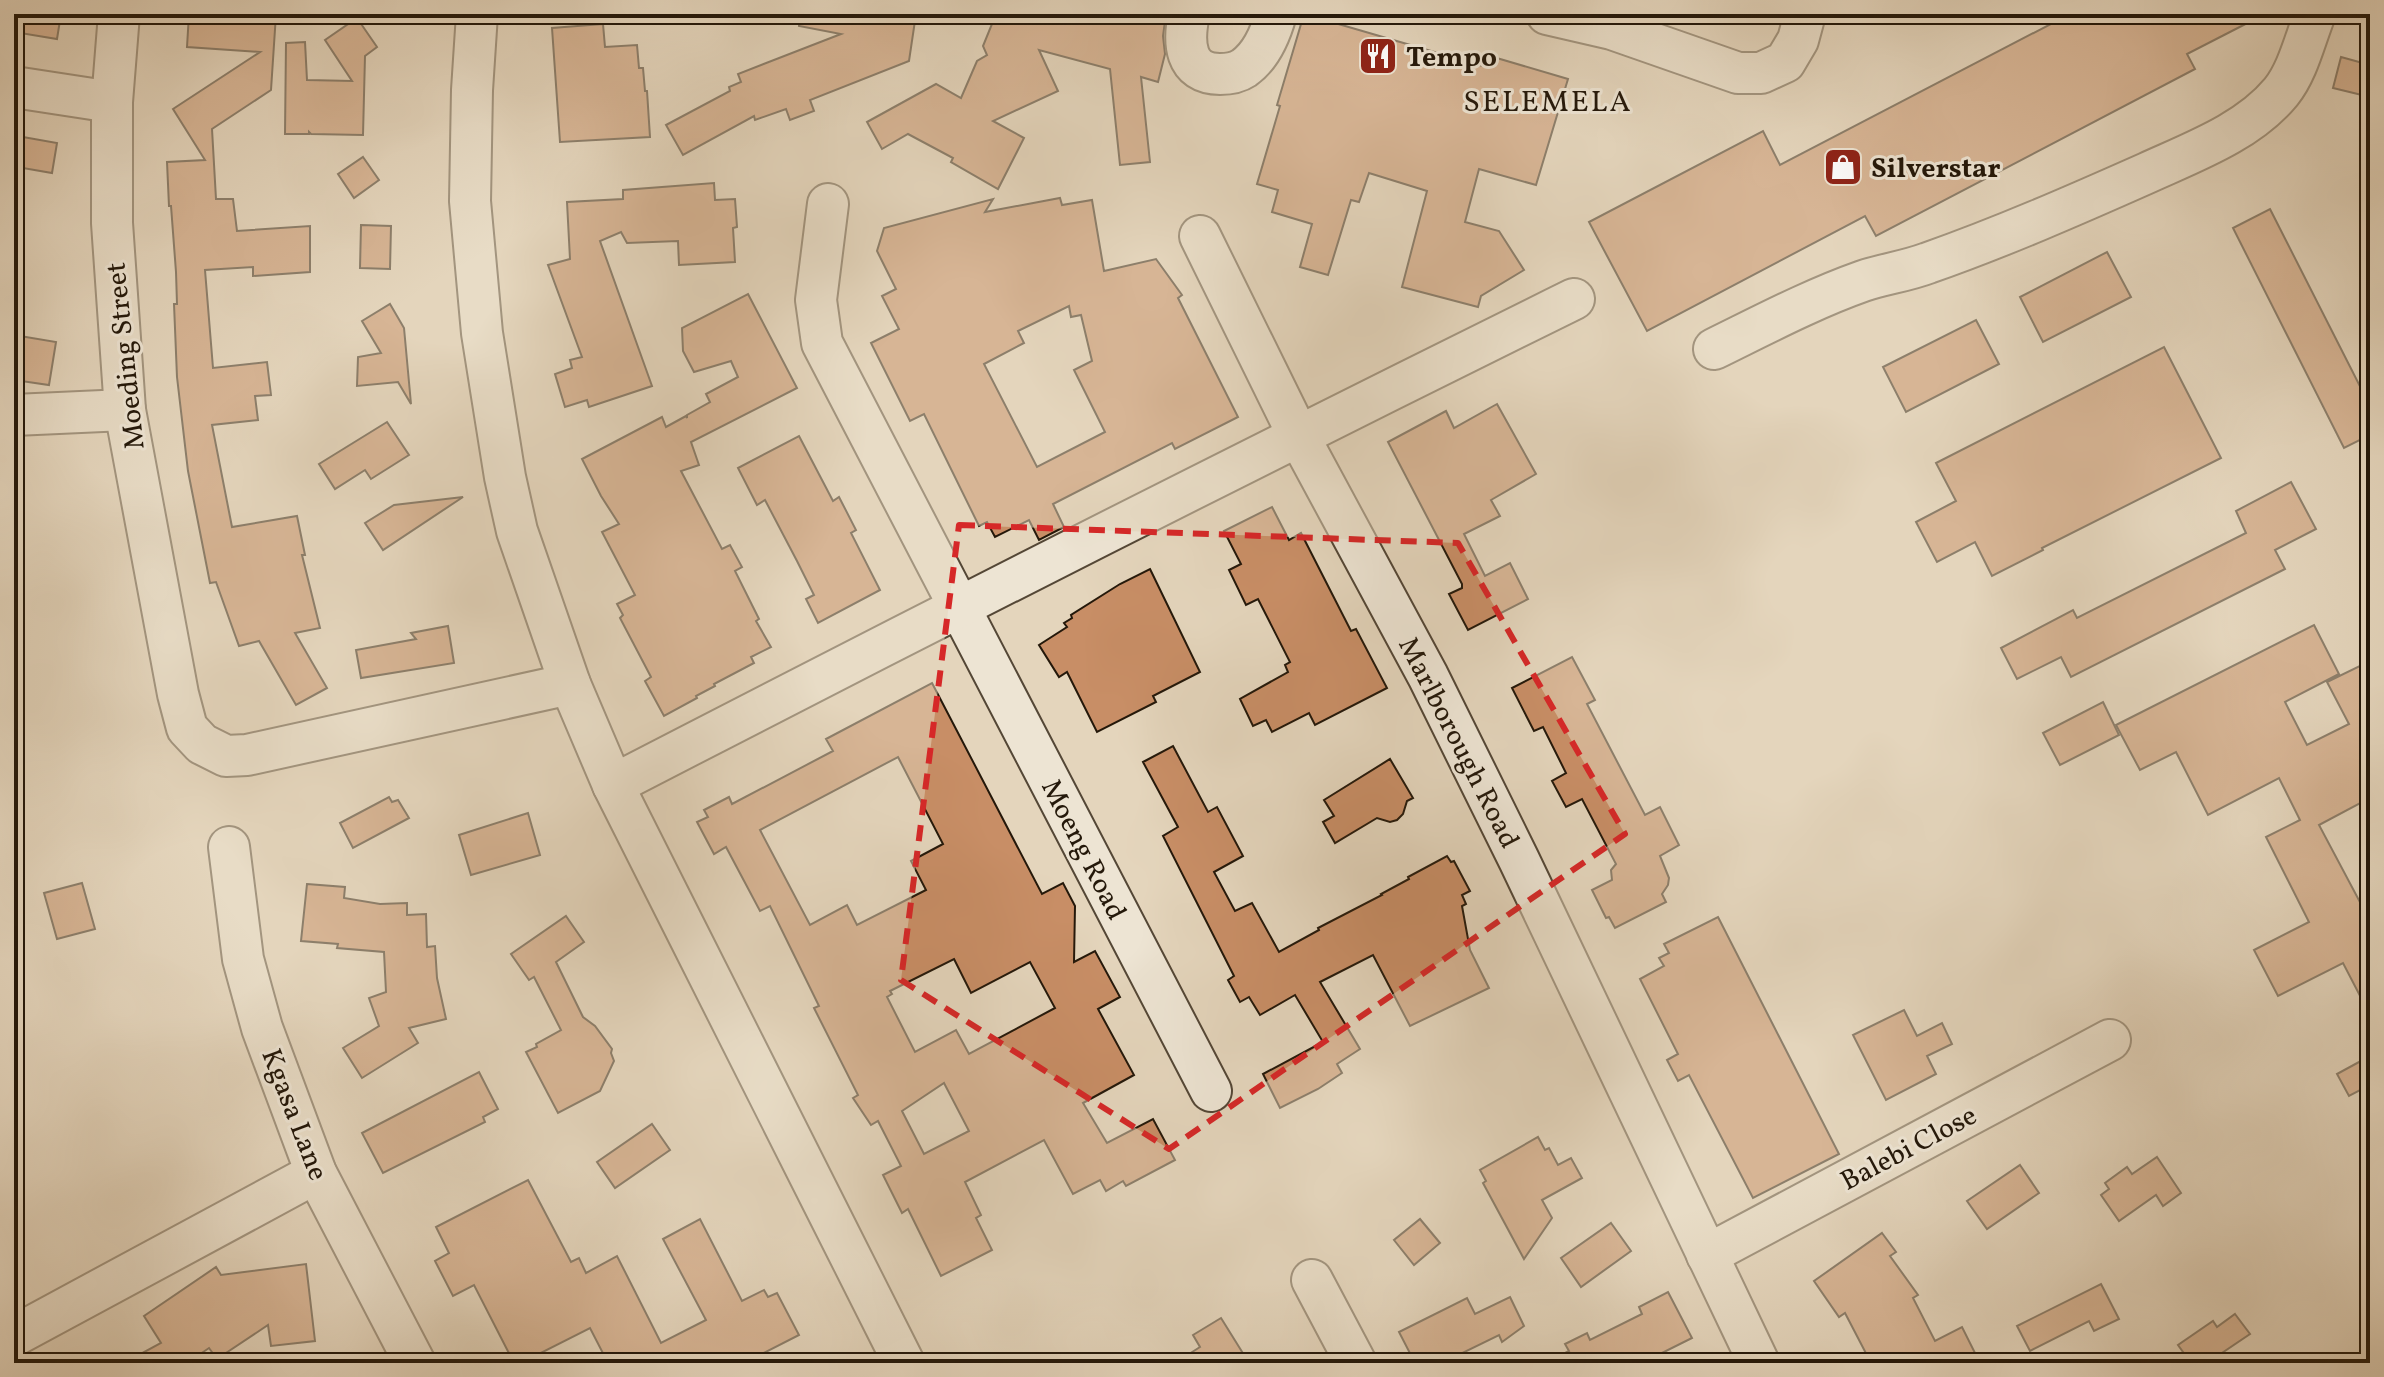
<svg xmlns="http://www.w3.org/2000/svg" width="2384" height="1377" viewBox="0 0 2384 1377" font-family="Vollkorn,serif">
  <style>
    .building { fill: #c88e66; stroke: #24180a; stroke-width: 2; fill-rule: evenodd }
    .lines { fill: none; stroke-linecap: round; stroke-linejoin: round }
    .minor-casing { stroke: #544736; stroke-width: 44 }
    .minor { stroke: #ede4d3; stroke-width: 40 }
    .marked { fill: none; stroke: #d62828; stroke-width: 6; stroke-dasharray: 16 10; stroke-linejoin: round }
    .labels { text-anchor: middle; stroke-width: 6; stroke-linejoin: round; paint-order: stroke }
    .poi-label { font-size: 28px; font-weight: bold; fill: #24180a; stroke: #ede4d3; text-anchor: start }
    .street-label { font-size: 28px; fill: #24180a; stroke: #ede4d3 }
    .neighbourhood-label { font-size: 30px; letter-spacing: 2px; fill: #24180a; stroke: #ede4d3 }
  </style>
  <rect width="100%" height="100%" fill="#e4d5bc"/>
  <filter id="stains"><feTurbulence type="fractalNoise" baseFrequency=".0025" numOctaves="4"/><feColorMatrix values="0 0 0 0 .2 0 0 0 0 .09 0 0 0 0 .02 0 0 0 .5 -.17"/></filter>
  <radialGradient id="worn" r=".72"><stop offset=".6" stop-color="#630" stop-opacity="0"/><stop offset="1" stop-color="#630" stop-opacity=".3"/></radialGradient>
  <g class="building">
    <polygon points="14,14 61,14 57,39 14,32"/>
    <polygon points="189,14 276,14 271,90 212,129 216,199 233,199 237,231 310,226 310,272 253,276 253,267 205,270 213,368 267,362 271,395 255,396 258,420 212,425 232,527 297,516 305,555 302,555 320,628 295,633 327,688 296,705 259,641 239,646 216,582 210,583 188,471 177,377 174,304 177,304 176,272 171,206 169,206 167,162 205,160 173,109 260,52 187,47"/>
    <polygon points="800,14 916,14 909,61 810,100 814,111 790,120 786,109 755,120 754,116 683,155 666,125 730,91 729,87 741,82 738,74 841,34 799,26"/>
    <polygon points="996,14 1166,14 1163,36 1165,54 1158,82 1141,77 1150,162 1120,165 1110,69 1039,50 1058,91 993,121 1024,138 998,189 951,162 953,158 908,134 882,149 867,122 936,84 961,98 977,61 987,55 983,46"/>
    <polygon points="1304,14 1486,67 1490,56 1568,79 1536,185 1479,169 1465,222 1499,231 1524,270 1481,296 1478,307 1402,287 1427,191 1369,173 1359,202 1351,200 1328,275 1300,267 1312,224 1272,212 1278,190 1257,184 1280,106 1277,105"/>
    <polygon points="2070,14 2265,14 2187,54 2195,69 1876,236 1865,216 1647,331 1589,222 1763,131 1780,165"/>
    <polygon points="357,18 377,47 365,56 363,135 311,134 309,132 309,134 285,134 286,43 305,42 307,80 352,81 325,40"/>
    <polygon points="603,24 605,47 637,45 639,68 643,68 645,91 647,91 650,137 560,142 552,28"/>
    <polygon points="2341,57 2370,65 2370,80 2366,96 2333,88"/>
    <polygon points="23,137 57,143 52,173 17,167"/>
    <polygon points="363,157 379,180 354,198 338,174"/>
    <polygon points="714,183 715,200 735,199 737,227 733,228 735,262 679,265 678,241 627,243 621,232 600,241 652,386 589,407 587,400 565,407 555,374 572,368 570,360 582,357 548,265 570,259 567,202 623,199 623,190"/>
    <path d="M1060,198L1062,205L1092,200L1104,271L1156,259L1182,295L1178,298L1238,417L1175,449L1172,443L1053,504L1064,527L1039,540L1029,520L995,537L987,522L979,526L924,414L910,421L871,343L899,329L882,296L896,289L877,251L884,228L993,199L985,212ZM1069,306L1071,317L1081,315L1092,361L1074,370L1105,432L1037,467L984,364L1024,343L1018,331Z"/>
    <polygon points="2270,209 2370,406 2370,435 2344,448 2233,228"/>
    <polygon points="361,225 391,226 390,269 360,268"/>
    <polygon points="2107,252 2131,297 2043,342 2020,297"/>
    <polygon points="748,294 797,388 691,442 699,465 681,471 722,549 730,545 742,567 735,571 759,619 756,621 771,647 751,657 754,663 714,684 715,686 696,696 697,698 664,716 645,681 651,677 620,618 623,615 617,604 635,595 602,532 619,524 601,496 582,459 662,417 666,427 686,416 687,418 687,415 710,402 706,394 738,377 731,361 694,372 683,351 682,328"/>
    <polygon points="390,304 404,328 411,404 398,382 357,386 358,357 381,353 362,321"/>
    <polygon points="1976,320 1999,364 1906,412 1883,367"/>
    <polygon points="14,335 56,342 49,385 14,380"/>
    <polygon points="2164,347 2221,458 2042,548 2043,550 1992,576 1975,542 1937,562 1916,522 1956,501 1936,463"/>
    <polygon points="1497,404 1536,474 1491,500 1500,516 1464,534 1485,576 1510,563 1528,599 1468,630 1449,594 1462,588 1462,584 1388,442 1446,411 1454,428"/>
    <polygon points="387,422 409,455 371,479 365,470 335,489 319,464"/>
    <polygon points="799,436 833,501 839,497 856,530 851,533 880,590 818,623 806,599 814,595 797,561 765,500 757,505 738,468"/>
    <polygon points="2291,482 2316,529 2275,550 2285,569 2071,677 2061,657 2017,679 2001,648 2073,610 2077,618 2246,533 2236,511"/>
    <polygon points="463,497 383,550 365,523 394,505"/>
    <polygon points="1272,507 1289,540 1301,533 1351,631 1356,629 1387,688 1315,725 1309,713 1272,732 1266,720 1253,726 1240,699 1288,672 1285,665 1290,662 1258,599 1246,605 1229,570 1241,564 1224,531"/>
    <polygon points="1150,569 1200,672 1153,696 1156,702 1097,732 1067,672 1059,677 1039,645 1067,627 1064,623 1072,618 1071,615 1120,584"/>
    <polygon points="2314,625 2339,674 2285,702 2307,745 2349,724 2327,682 2370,661 2370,722 2361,727 2370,744 2370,798 2319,825 2370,921 2370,1015 2343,963 2278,996 2254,950 2309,922 2266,837 2300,820 2279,778 2208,815 2176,752 2140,770 2116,725"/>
    <polygon points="448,626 454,663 361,678 356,650 416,639 411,633"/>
    <polygon points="1572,657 1595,700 1587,704 1645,815 1660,807 1679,845 1660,856 1669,878 1668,885 1662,894 1666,902 1615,928 1609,917 1606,918 1592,890 1612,880 1611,870 1616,864 1582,799 1566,807 1552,781 1566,773 1543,727 1534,731 1512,688"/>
    <path d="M932,683L1042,894L1063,883L1075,906L1074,962L1095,951L1120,997L1098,1009L1134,1075L1083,1103L1107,1143L1153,1119L1175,1160L1126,1186L1123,1181L1106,1191L1100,1180L1073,1194L1044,1140L965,1182L981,1215L976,1218L992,1250L941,1276L908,1209L902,1213L883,1175L901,1166L878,1121L871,1125L853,1098L858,1095L814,1008L819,1006L770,906L760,911L726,847L714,854L697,822L708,817L704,810L729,797L732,804L833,751L826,739ZM898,757L943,844L911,861L926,890L857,925L847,905L810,925L760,830ZM954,959L971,993L1030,962L1055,1008L969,1054L956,1030L915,1052L887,997L892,994L890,991ZM944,1083L969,1131L924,1154L902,1111Z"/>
    <polygon points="2103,702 2119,735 2060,765 2043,733"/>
    <polygon points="1173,746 1208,812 1217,807 1243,856 1214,872 1235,911 1252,903 1279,952 1319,930 1318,928 1382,895 1381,894 1409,879 1408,877 1447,856 1451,862 1454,861 1470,891 1462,895 1466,904 1462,906 1470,950 1489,988 1410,1026 1373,955 1320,982 1360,1049 1337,1064 1342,1073 1318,1089 1280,1108 1263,1074 1323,1042 1295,995 1260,1015 1249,997 1240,1002 1228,980 1234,976 1163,836 1178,827 1143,762"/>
    <polygon points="1390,759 1413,798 1407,801 1403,814 1397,820 1390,822 1377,818 1335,843 1323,822 1334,816 1324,800"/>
    <polygon points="389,797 392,802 398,800 409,818 353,848 340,823"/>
    <polygon points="528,813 540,855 471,875 459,835"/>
    <polygon points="82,883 95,929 57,939 44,893"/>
    <polygon points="307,884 345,887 344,898 380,904 407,903 407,915 426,914 427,947 435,946 437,978 446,1019 409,1028 418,1043 362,1078 343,1048 379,1026 369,998 386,992 384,952 337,948 338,944 301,941"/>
    <polygon points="566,916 584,942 556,962 583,1017 595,1026 612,1049 611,1053 614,1061 600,1091 558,1113 526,1052 537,1047 536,1044 561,1030 534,977 529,980 511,954"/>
    <polygon points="1718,917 1839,1154 1753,1198 1689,1075 1678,1081 1667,1060 1678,1054 1640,979 1664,966 1659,958 1669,953 1664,944"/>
    <polygon points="1904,1010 1917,1036 1942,1023 1952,1044 1927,1056 1936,1074 1886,1100 1853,1035"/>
    <polygon points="2370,1056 2370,1085 2349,1096 2337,1074"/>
    <polygon points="479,1072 498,1109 483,1117 485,1122 383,1173 362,1133"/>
    <polygon points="652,1124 670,1150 615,1188 597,1162"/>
    <polygon points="1538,1137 1545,1150 1549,1148 1558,1165 1571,1158 1582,1178 1542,1200 1552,1218 1524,1259 1483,1183 1486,1181 1480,1170"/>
    <polygon points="2157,1157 2181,1193 2163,1206 2156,1195 2119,1221 2101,1195 2109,1189 2105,1183 2127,1167 2132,1174"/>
    <polygon points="2020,1165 2039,1193 1987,1229 1967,1201"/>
    <polygon points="528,1180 571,1262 579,1258 586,1273 617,1256 661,1343 706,1320 663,1239 700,1219 742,1301 764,1290 768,1297 777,1293 799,1335 744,1363 608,1363 590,1328 521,1363 514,1363 474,1285 453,1296 435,1261 449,1253 436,1227"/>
    <polygon points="1420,1219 1440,1243 1414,1265 1394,1240"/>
    <polygon points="1611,1223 1631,1251 1581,1287 1561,1258"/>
    <polygon points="1882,1233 1896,1252 1890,1256 1918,1295 1913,1298 1935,1341 1962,1327 1980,1363 1871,1363 1845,1313 1839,1317 1814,1281"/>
    <polygon points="306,1264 315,1341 271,1346 268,1325 217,1359 209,1348 187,1363 124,1363 161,1343 144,1316 216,1267 221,1275"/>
    <polygon points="2101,1284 2119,1319 2094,1331 2089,1321 2030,1351 2017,1326"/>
    <polygon points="1668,1292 1692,1338 1642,1363 1546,1363 1569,1351 1565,1344 1587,1333 1590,1340 1642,1314 1639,1307"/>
    <polygon points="1510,1297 1524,1326 1502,1342 1499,1335 1442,1363 1415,1363 1399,1332 1467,1298 1475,1314"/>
    <polygon points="2235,1314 2250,1334 2207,1363 2191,1363 2178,1345 2213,1321 2217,1327"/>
    <polygon points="1221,1318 1249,1363 1175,1363 1200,1347 1193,1335"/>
  </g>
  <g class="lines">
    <defs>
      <g id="minor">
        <polyline points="119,14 112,102 112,223 125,410 178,694 187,728 202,744 226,756 247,755 570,684"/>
        <polyline points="477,14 472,90 470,201 482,333 505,477 517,531 570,684 613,785 904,1363"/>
        <path d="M1189,14C1183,42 1184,74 1220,74C1229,74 1238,72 1244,68C1261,56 1271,32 1276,14"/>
        <polyline points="1547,14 1612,29 1738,73 1761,73 1785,62 1798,40 1805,14"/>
        <polyline points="14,87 112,102"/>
        <polyline points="828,204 816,300 822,343 1211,1091"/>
        <polyline points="1200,236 1298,435 1428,676 1519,860 1759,1363"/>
        <path d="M1714,349C1763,325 1812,299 1863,281C1884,274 1907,271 1928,263C2002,237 2075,205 2147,173C2193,152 2248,132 2281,92C2298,71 2305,39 2315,14"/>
        <polyline points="14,415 125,410"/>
        <path d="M613,785C932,620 1252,458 1574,299"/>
        <polyline points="229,847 243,959 262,1028 316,1173 415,1363"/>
        <polyline points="1707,1255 2110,1040"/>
        <polyline points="1312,1280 1356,1363"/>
        <polyline points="14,1336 316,1173"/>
      </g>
    </defs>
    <use href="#minor" class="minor-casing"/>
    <use href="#minor" class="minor"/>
  </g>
  <path d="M0 0H2384V1377H0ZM959,525L1458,543L1625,834L1169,1149L901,980Z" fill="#e4d5bc" fill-opacity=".55" fill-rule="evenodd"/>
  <path class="marked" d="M959,525L1458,543L1625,834L1169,1149L901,980Z"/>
  <defs>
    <symbol id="restaurant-square" viewBox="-11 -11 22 22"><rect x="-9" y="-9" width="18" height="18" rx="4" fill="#8f2418" stroke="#ede4d3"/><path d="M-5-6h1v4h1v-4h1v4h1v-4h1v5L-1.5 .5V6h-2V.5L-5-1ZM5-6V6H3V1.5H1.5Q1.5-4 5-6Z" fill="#fff"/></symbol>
    <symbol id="shop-square" viewBox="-11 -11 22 22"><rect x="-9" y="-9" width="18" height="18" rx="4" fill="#8f2418" stroke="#ede4d3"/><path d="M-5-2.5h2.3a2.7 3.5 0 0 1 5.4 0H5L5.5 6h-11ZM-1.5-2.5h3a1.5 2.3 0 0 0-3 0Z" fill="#fff"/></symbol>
  </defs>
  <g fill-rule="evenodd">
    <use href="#restaurant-square" x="1356" y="34" width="44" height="44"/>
    <use href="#shop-square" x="1821" y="145" width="44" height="44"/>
  </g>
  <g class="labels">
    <g class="poi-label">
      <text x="1406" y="66">Tempo</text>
      <text x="1871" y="177">Silverstar</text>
    </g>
    <g class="street-label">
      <text transform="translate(124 356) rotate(-96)" y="10">Moeding Street</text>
      <text transform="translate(1460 742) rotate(63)" y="10">Marlborough Road</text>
      <text transform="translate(1085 849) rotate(63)" y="10">Moeng Road</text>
      <text transform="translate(296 1114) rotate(69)" y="10">Kgasa Lane</text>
      <text transform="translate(1908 1147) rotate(-28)" y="10">Balebi Close</text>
    </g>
    <g class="neighbourhood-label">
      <text x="1548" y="111">SELEMELA</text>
    </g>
  </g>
  <rect width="2384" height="1377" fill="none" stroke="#e4d5bc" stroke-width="48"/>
  <rect x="16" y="16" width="2352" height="1345" fill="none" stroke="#24180a" stroke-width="4"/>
  <rect x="24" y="24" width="2336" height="1329" fill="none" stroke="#24180a" stroke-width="2"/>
  <rect width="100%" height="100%" filter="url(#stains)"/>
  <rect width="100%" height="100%" fill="url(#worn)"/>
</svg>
